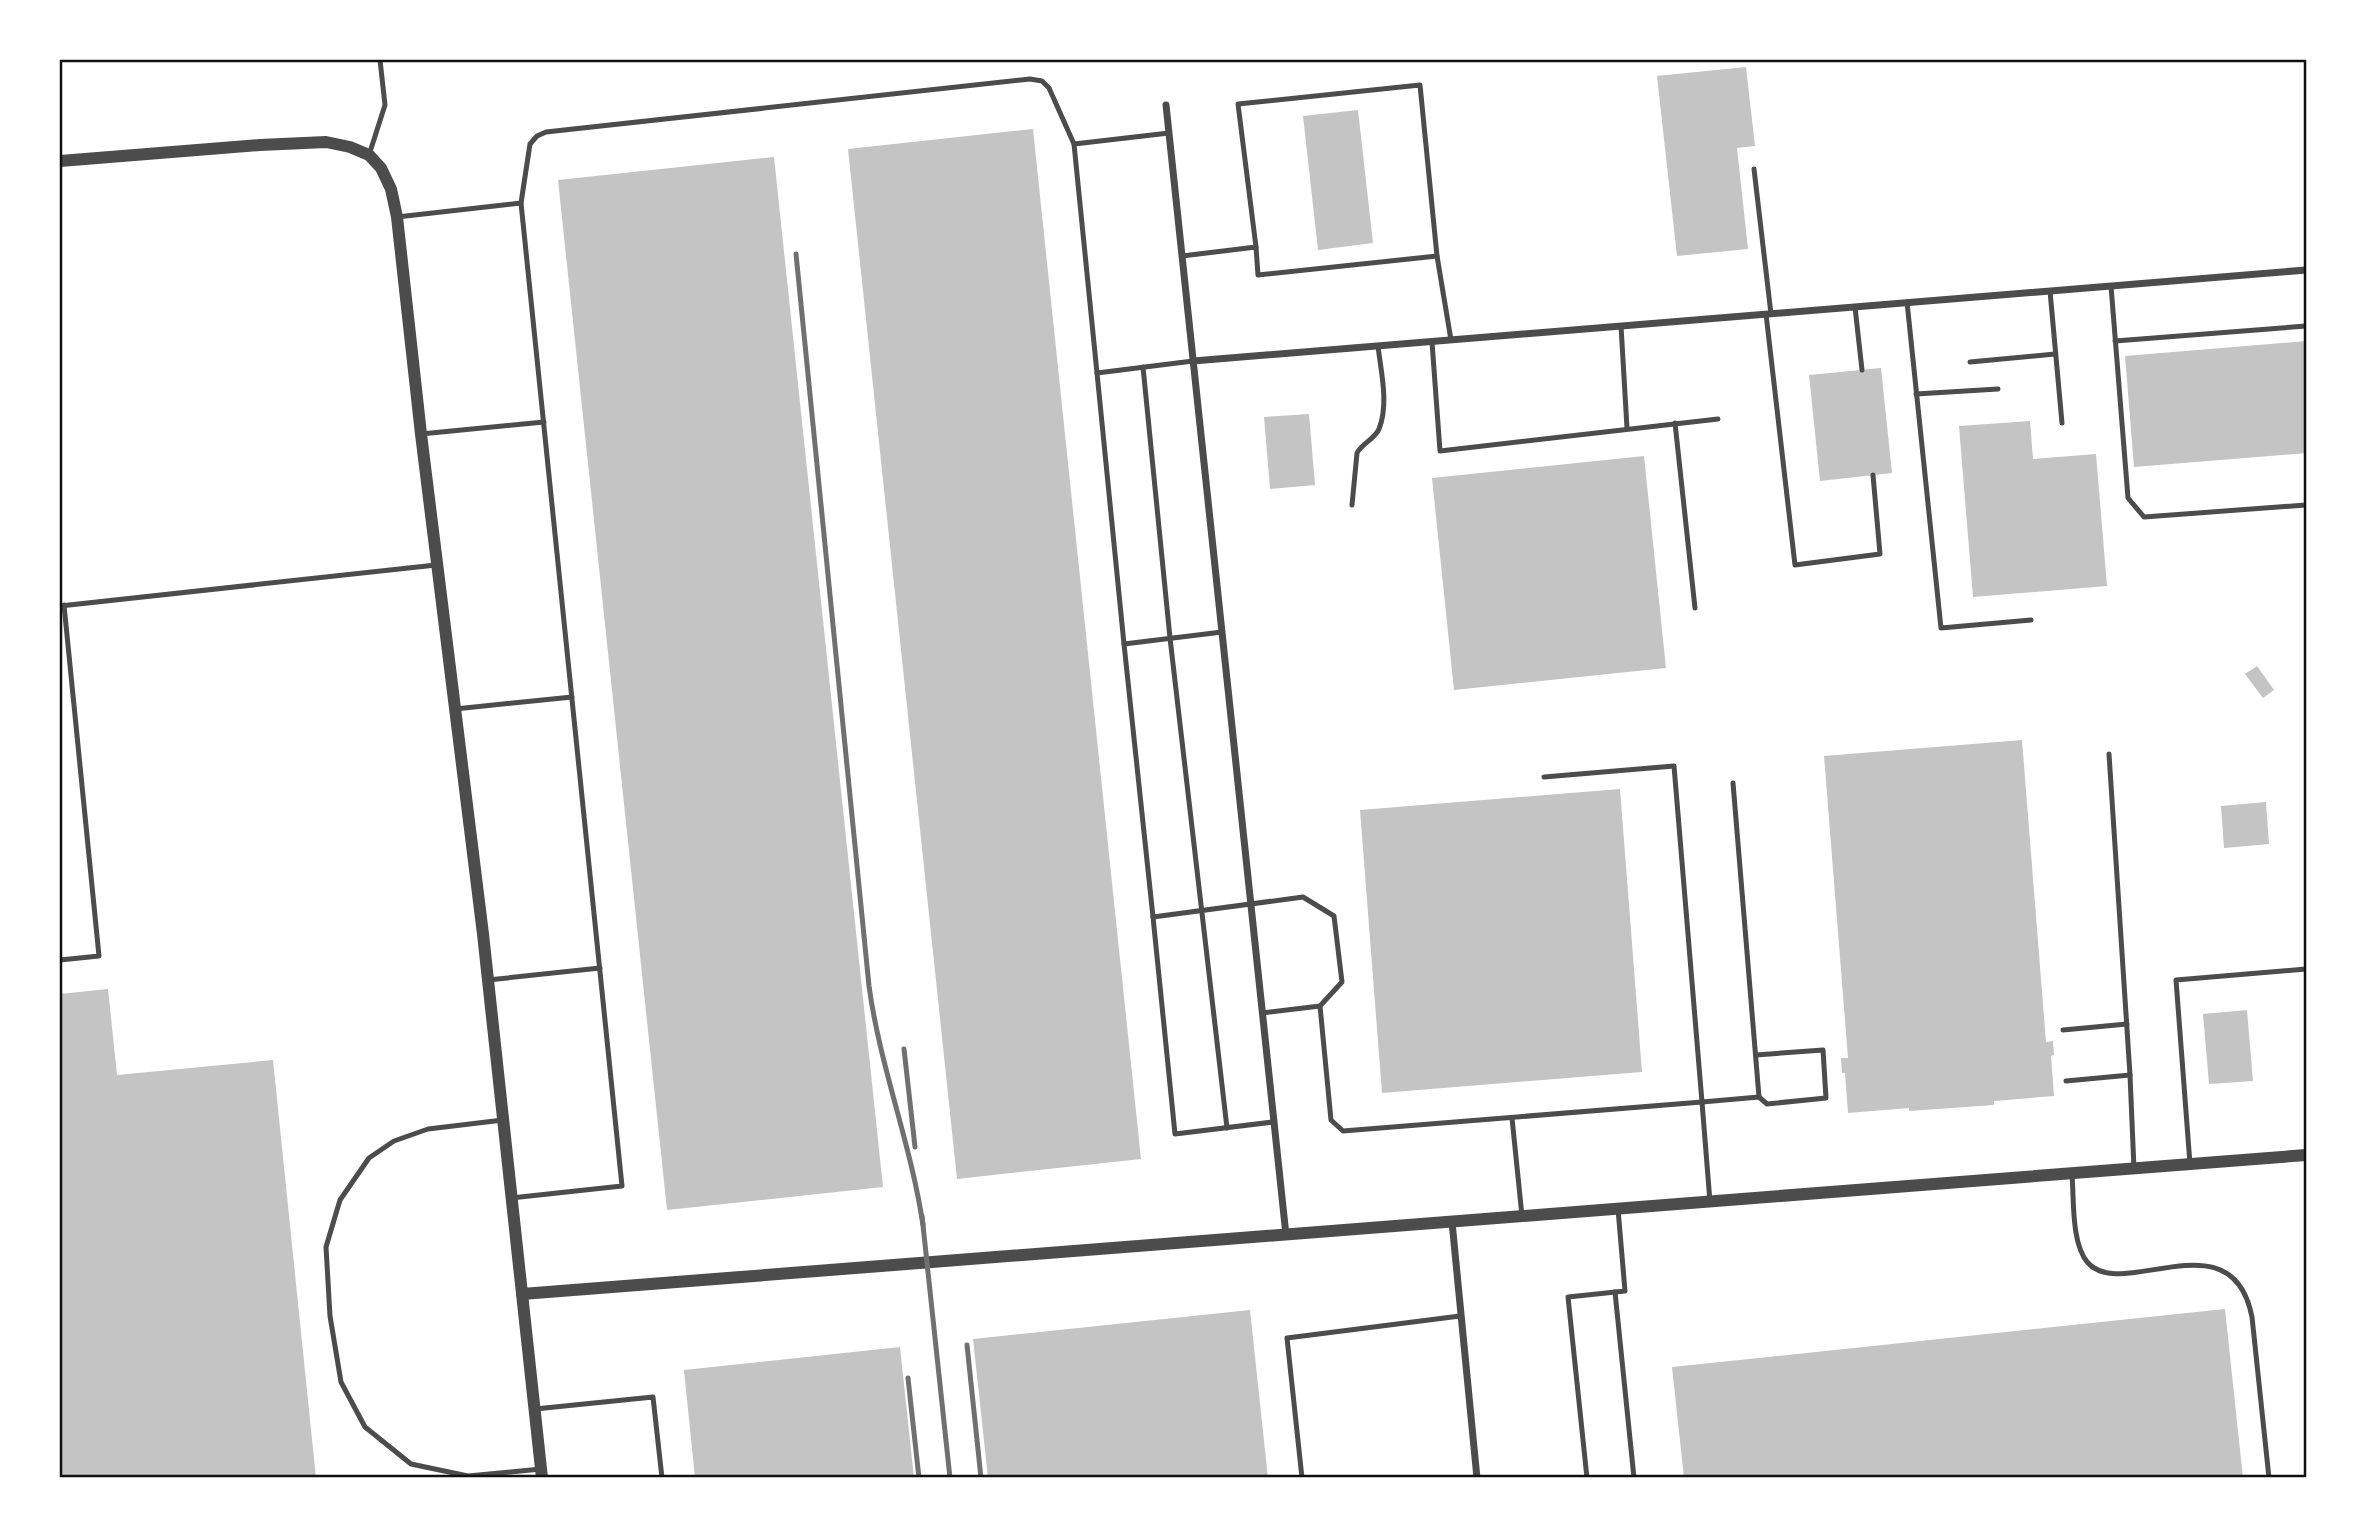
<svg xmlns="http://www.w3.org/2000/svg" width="2366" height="1537" viewBox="0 0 2366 1537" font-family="Arial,sans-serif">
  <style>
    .building { fill: #c4c4c4 }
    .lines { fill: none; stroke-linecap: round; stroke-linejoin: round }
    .service { stroke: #4c4c4c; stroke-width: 5 }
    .minor { stroke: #4c4c4c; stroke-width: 7 }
    .tertiary { stroke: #4c4c4c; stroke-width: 12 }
    .rail { stroke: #707070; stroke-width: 5 }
    .neatline { fill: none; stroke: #111; stroke-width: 2.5 }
  </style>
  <rect width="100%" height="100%" fill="#fff"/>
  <g class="building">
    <polygon points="1746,67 1755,146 1737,148 1748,249 1677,256 1657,76"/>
    <polygon points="1358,110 1373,243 1318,250 1303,116"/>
    <polygon points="1033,129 1141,1159 957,1179 848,149"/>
    <polygon points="774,157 883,1187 667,1210 558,180"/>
    <polygon points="2306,341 2306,453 2134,467 2125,356"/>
    <polygon points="1881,368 1892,473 1820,481 1809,375"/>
    <polygon points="1309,414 1315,485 1270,489 1264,417"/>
    <polygon points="2030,421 2033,459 2096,454 2107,586 1973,597 1959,426"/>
    <polygon points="1644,456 1666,668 1454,690 1432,478"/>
    <polygon points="2257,666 2274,690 2263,698 2245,674"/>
    <polygon points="2022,740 2046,1042 2053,1041 2054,1055 2051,1056 2054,1096 1994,1101 1994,1105 1909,1111 1909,1108 1848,1113 1845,1073 1842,1073 1841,1058 1848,1058 1824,756"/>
    <polygon points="1620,789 1642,1072 1382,1093 1360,810"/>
    <polygon points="2266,802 2269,844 2224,848 2221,806"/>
    <polygon points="108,989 117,1075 273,1060 316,1478 60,1478 60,994"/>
    <polygon points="2247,1010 2253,1081 2209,1084 2203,1014"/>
    <polygon points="2225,1309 2243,1478 1684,1478 1672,1367"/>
    <polygon points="1250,1310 1268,1478 988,1478 973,1339"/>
    <polygon points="900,1347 914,1478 695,1478 684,1370"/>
  </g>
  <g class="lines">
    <g class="service">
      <polyline points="1169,133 1074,144 1097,373 1193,361"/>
      <polyline points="369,155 385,105 380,60"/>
      <polyline points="1754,169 1771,314"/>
      <polyline points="521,203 530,144 537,136 546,132 1030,79 1042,81 1049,88 1074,144"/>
      <polyline points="397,217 521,203 622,1186 511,1198"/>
      <polyline points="1256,247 1238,104 1420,85 1437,256"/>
      <polyline points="1182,256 1256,247 1258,275 1437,256 1451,340"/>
      <polyline points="2111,286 2128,498 2144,517 2306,505"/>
      <polyline points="2050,291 2062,423"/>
      <polyline points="1907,302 1941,628 2031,620"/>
      <polyline points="1855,307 1862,370"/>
      <polyline points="1766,314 1795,565 1880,554 1873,475"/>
      <polyline points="1621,326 1627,428"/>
      <polyline points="2115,341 2306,326"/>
      <polyline points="1432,342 1440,451 1718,419"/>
      <polyline points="1970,362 2055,354"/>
      <polyline points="1143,367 1170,638 1227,1128"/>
      <polyline points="1097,373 1124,644 1222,632"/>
      <polyline points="1916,394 1998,389"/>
      <polyline points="1675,423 1695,608"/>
      <polyline points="421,434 544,422"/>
      <path d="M1352,505L1357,453C1362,443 1375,439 1379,429C1389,404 1381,372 1378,346"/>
      <polyline points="60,606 436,565"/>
      <polyline points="1124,644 1153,917 1303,897 1334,916 1342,982 1320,1006 1262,1013"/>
      <polyline points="455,709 572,697"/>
      <polyline points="2109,754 2130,1075 2134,1169"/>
      <polyline points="1544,777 1674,766 1702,1102 1759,1097 1733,783"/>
      <polyline points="1153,917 1175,1134 1273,1122"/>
      <polyline points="60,960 99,956 64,605"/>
      <polyline points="488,980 600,968"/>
      <polyline points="1320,1006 1331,1120 1343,1131 1702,1102 1710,1202"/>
      <polyline points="2063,1030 2127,1024"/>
      <polyline points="1756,1055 1823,1050 1826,1098 1767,1104 1759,1097"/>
      <polyline points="2066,1081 2130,1075"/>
      <polyline points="1512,1118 1522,1216"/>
      <polyline points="503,1120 428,1129 394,1141 369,1158 340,1200 326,1247 330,1316 341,1382 365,1427 411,1464 468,1476 541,1469"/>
      <polyline points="2190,1164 2176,980 2306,969"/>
      <path d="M2072,1174C2074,1198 2071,1244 2088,1263C2123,1302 2232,1215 2252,1317L2269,1478"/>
      <polyline points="1615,1292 1634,1478"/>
      <polyline points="535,1409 653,1397 662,1478"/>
      <polyline points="1302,1478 1287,1338 1460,1316"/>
      <polyline points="1587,1478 1568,1297 1625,1291 1618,1209"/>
    </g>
    <g class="minor">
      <polyline points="1166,105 1286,1235"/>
      <polyline points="1193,361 2306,270"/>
      <polyline points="1452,1222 1477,1478"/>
    </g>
    <g class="tertiary">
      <polyline points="60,161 260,145 326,142 350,147 369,155 381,168 391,189 397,217 421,434 483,934 542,1478"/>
      <polyline points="522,1294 2306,1155"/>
    </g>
    <g class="rail">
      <path d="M796,254L869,986C880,1067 911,1144 923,1225"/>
      <polyline points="904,1049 915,1147"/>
      <polyline points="922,1216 950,1478"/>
      <polyline points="967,1345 981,1478"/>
      <polyline points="908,1378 919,1478"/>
    </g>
  </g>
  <rect width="2366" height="1537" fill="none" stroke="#ffffff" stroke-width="122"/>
  <rect x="61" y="61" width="2244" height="1415" class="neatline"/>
</svg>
